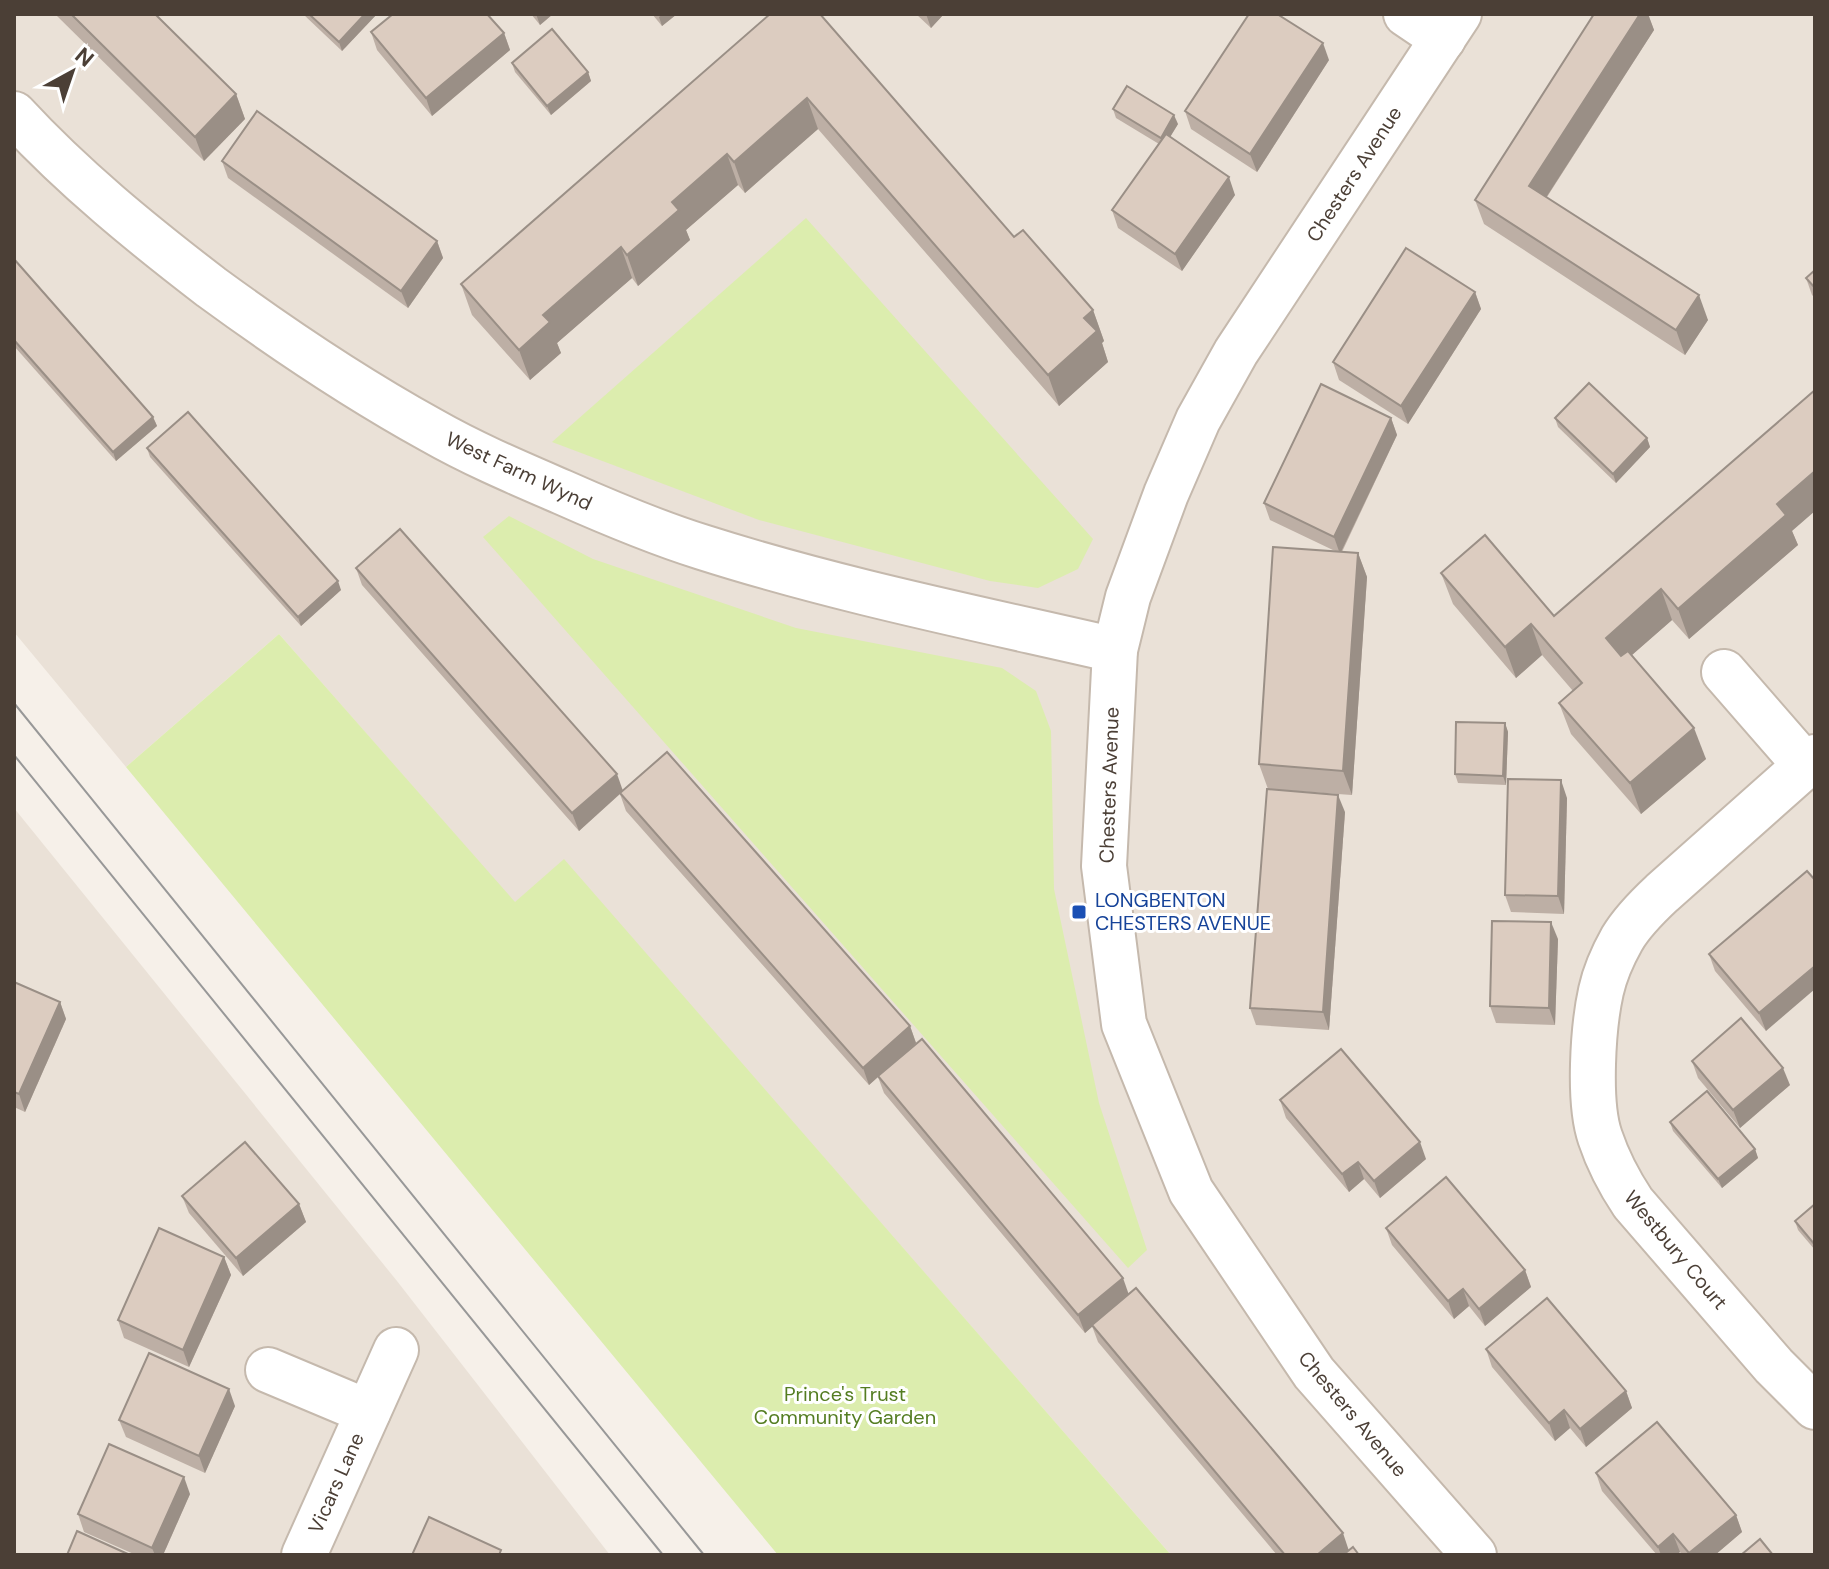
<svg xmlns="http://www.w3.org/2000/svg" width="1829" height="1569" viewBox="0 0 1829 1569" font-family="'DM Sans',sans-serif">
  <style>
    .residential { fill: #eae1d7 }
    .green { fill: #dcedae }
    .lines { fill: none; stroke-linecap: round; stroke-linejoin: round }
    .street-casing { stroke: #c5b9ad; stroke-width: 48 }
    .street { stroke: #fff; stroke-width: 44 }
    .tram { stroke: #989898; stroke-width: 2 }
    .wall { fill: #bdafa5 }
    .shaded-wall { fill: #9a8f86 }
    .building { fill: #dcccc0; stroke: #9a8f86; stroke-width: 2 }
    .transit-dot { fill: #1a4fb4; stroke: #fff; stroke-width: 3 }
    .labels { text-anchor: middle; stroke-width: 6; stroke-linejoin: round; paint-order: stroke }
    .street-label { font-size: 20px; fill: #4b3f36; stroke: #fff }
    .transit-label { font-size: 20px; fill: #164399; stroke: #fff; text-anchor: start }
    .park-label { font-size: 20px; fill: #547d22; stroke: #fff }
  </style>
  <rect width="100%" height="100%" fill="#f6f0e9"/>
  <g class="residential">
    <polygon points="14,14 1815,14 1815,1555 1171,1555 564,860 515,903 279,634 126,767 14,632"/>
    <polygon points="14,808 397,1281 610,1555 14,1555"/>
  </g>
  <g class="green">
    <polygon points="806,218 1093,539 1078,569 1038,588 990,581 759,520 552,442"/>
    <polygon points="509,516 593,559 796,628 1002,668 1036,691 1051,731 1054,889 1099,1103 1147,1250 1128,1268 483,537"/>
    <polygon points="279,634 515,902 564,859 1171,1555 778,1555 126,767"/>
  </g>
  <g class="lines">
    <defs>
      <g id="street">
        <polyline points="1406,14 1443,39"/>
        <polyline points="1459,14 1236,352 1198,420 1166,494 1128,597 1115,650 1104,866 1124,1024 1191,1191 1314,1373 1474,1555"/>
        <path d="M14,114C73,178 142,234 211,287C282,339 355,388 431,430C473,454 518,473 562,492C607,512 654,532 702,547C837,590 976,618 1115,650"/>
        <polyline points="1724,672 1805,765"/>
        <path d="M1815,757L1662,893C1647,907 1632,922 1622,939C1613,955 1605,973 1601,991C1593,1027 1588,1102 1600,1137C1608,1161 1619,1182 1633,1203L1774,1366L1815,1407"/>
        <polyline points="268,1370 368,1412"/>
        <polyline points="304,1555 396,1350"/>
      </g>
    </defs>
    <use href="#street" class="street-casing"/>
    <use href="#street" class="street"/>
    <g class="tram">
      <polyline points="14,703 704,1555"/>
      <polyline points="14,755 663,1555"/>
    </g>
  </g>
  <g class="wall">
    <polygon points="55,14 155,14 236,94 245,119 204,161"/>
    <polygon points="303,14 377,14 342,51"/>
    <polygon points="531,14 553,14 540,25"/>
    <polygon points="652,14 677,14 662,26"/>
    <polygon points="770,14 1093,310 1104,341 1102,343 1108,362 1059,406 818,129 745,193 738,185 686,230 690,240 638,286 632,278 557,343 561,353 530,380 472,315 461,284"/>
    <polygon points="916,14 944,14 931,28"/>
    <polygon points="1594,14 1648,14 1654,30 1547,197 1708,320 1685,355 1484,224 1475,200"/>
    <polygon points="371,32 504,33 510,50 432,116 377,50"/>
    <polygon points="1329,60 1257,172 1191,129 1185,111"/>
    <polygon points="512,63 588,72 591,81 551,115 515,72"/>
    <polygon points="1113,109 1178,124 1170,137 1235,195 1182,271 1118,228 1112,210 1159,144 1116,118"/>
    <polygon points="222,161 437,241 443,258 408,308 228,178"/>
    <polygon points="14,259 153,417 157,426 116,461 14,346"/>
    <polygon points="1815,270 1815,298 1812,295 1806,278"/>
    <polygon points="1475,292 1481,309 1408,424 1339,380 1333,362"/>
    <polygon points="1391,418 1397,435 1342,552 1358,553 1367,577 1352,795 1268,789 1259,764 1335,551 1270,520 1264,503"/>
    <polygon points="1555,418 1647,438 1650,447 1616,483 1558,427"/>
    <polygon points="147,448 341,590 301,626 150,457"/>
    <polygon points="1792,531 1798,545 1689,639 1672,620 1632,655 1706,759 1641,814 1571,734 1559,703 1573,691 1542,655 1516,678 1453,604 1441,573 1554,616"/>
    <polygon points="356,568 623,790 910,1026 916,1043 896,1061 1129,1294 1349,1550 1359,1555 1277,1555 1098,1342 1092,1326 1085,1333 884,1093 878,1077 869,1085 626,811 620,794 579,831 362,585"/>
    <polygon points="1505,723 1508,732 1506,785 1458,783 1455,774"/>
    <polygon points="1567,798 1564,914 1511,912 1505,895"/>
    <polygon points="1345,812 1329,1030 1256,1025 1250,1008"/>
    <polygon points="1815,880 1766,1031 1715,971 1709,954"/>
    <polygon points="1558,939 1555,1025 1496,1023 1490,1006"/>
    <polygon points="14,982 60,1002 66,1019 25,1112 14,1107"/>
    <polygon points="1692,1061 1790,1085 1740,1128 1698,1078"/>
    <polygon points="1280,1100 1426,1159 1380,1198 1364,1179 1349,1192 1286,1118"/>
    <polygon points="1670,1122 1755,1149 1758,1158 1722,1188 1673,1131"/>
    <polygon points="182,1196 299,1204 306,1222 243,1276 189,1213"/>
    <polygon points="1815,1204 1815,1250 1798,1230 1795,1221"/>
    <polygon points="1386,1228 1525,1270 1531,1287 1485,1326 1469,1306 1454,1319 1392,1245"/>
    <polygon points="224,1257 231,1275 189,1367 124,1338 118,1320"/>
    <polygon points="1486,1349 1626,1391 1632,1408 1586,1447 1570,1428 1555,1441 1492,1367"/>
    <polygon points="235,1406 205,1473 126,1437 119,1420"/>
    <polygon points="1596,1473 1736,1515 1742,1532 1715,1555 1682,1555 1680,1552 1676,1555 1657,1555 1602,1491"/>
    <polygon points="190,1494 163,1555 136,1555 84,1532 78,1514"/>
  </g>
  <g class="shaded-wall">
    <polygon points="365,14 377,14 342,51 339,42"/>
    <polygon points="536,14 553,14 540,25"/>
    <polygon points="663,14 677,14 662,26 659,17"/>
    <polygon points="926,14 944,14 931,28"/>
    <polygon points="1640,14 1648,14 1654,30 1538,210 1529,186"/>
    <polygon points="504,33 510,50 432,116 426,98"/>
    <polygon points="1323,43 1329,60 1257,172 1250,154"/>
    <polygon points="588,72 591,81 551,115 547,106"/>
    <polygon points="236,94 245,119 204,161 195,137"/>
    <polygon points="807,98 818,129 745,193 734,162"/>
    <polygon points="1174,115 1178,124 1164,147 1161,138"/>
    <polygon points="727,154 738,185 686,230 690,240 638,286 627,255 672,202"/>
    <polygon points="1229,177 1235,195 1182,271 1175,254"/>
    <polygon points="437,241 443,258 408,308 401,291"/>
    <polygon points="621,247 632,278 557,343 561,353 530,380 519,350 543,315"/>
    <polygon points="1475,292 1481,309 1408,424 1401,406"/>
    <polygon points="1699,295 1708,320 1685,355 1676,330"/>
    <polygon points="1093,310 1104,341 1102,343 1108,362 1059,406 1048,375 1084,318"/>
    <polygon points="153,417 157,426 116,461 113,452"/>
    <polygon points="1391,418 1397,435 1340,554 1334,537"/>
    <polygon points="1647,438 1650,447 1616,483 1613,474"/>
    <polygon points="1815,471 1815,511 1792,531 1798,545 1689,639 1678,609 1777,504"/>
    <polygon points="1358,553 1367,577 1352,795 1343,771"/>
    <polygon points="338,581 341,590 301,626 298,617"/>
    <polygon points="1661,589 1672,620 1617,668 1606,638"/>
    <polygon points="1531,624 1542,655 1516,678 1505,647"/>
    <polygon points="1505,723 1508,732 1506,785 1503,776"/>
    <polygon points="1694,728 1706,759 1641,814 1630,783"/>
    <polygon points="617,774 623,791 579,831 572,813"/>
    <polygon points="1561,780 1567,798 1564,914 1558,896"/>
    <polygon points="1338,795 1345,812 1329,1030 1323,1012"/>
    <polygon points="1551,922 1558,939 1555,1025 1549,1008"/>
    <polygon points="1815,966 1815,989 1766,1031 1759,1013"/>
    <polygon points="60,1002 66,1019 25,1112 19,1094"/>
    <polygon points="910,1026 916,1043 869,1085 863,1068"/>
    <polygon points="1783,1068 1790,1085 1740,1128 1733,1110"/>
    <polygon points="1420,1142 1426,1159 1380,1198 1374,1181"/>
    <polygon points="1755,1149 1758,1158 1722,1188 1718,1179"/>
    <polygon points="1358,1162 1364,1179 1349,1192 1342,1174"/>
    <polygon points="299,1204 306,1222 243,1276 236,1258"/>
    <polygon points="224,1257 231,1275 189,1367 183,1350"/>
    <polygon points="1525,1270 1531,1287 1485,1326 1479,1309"/>
    <polygon points="1123,1278 1129,1295 1085,1333 1078,1315"/>
    <polygon points="1463,1289 1469,1306 1454,1319 1448,1301"/>
    <polygon points="229,1389 235,1406 205,1473 199,1456"/>
    <polygon points="1626,1391 1632,1408 1586,1447 1580,1429"/>
    <polygon points="1564,1410 1570,1428 1555,1441 1549,1423"/>
    <polygon points="184,1477 190,1494 163,1555 155,1555 152,1548"/>
    <polygon points="1736,1515 1742,1532 1715,1555 1690,1555 1689,1553"/>
    <polygon points="1343,1533 1349,1551 1344,1555 1317,1555"/>
    <polygon points="1673,1534 1680,1552 1676,1555 1661,1555 1658,1547"/>
  </g>
  <g class="building">
    <polygon points="71,14 155,14 236,94 195,137"/>
    <polygon points="309,14 365,14 339,42"/>
    <polygon points="393,14 487,14 504,33 426,98 371,32"/>
    <polygon points="770,14 820,14 1014,237 1023,230 1093,310 1084,318 1097,331 1048,375 807,98 734,162 727,154 672,202 679,210 627,255 621,247 543,315 550,322 519,350 461,284"/>
    <polygon points="1249,14 1277,14 1323,43 1250,154 1185,111"/>
    <polygon points="1594,14 1640,14 1529,186 1699,295 1676,330 1475,200"/>
    <polygon points="552,29 588,72 547,106 512,63"/>
    <polygon points="1127,86 1174,115 1161,138 1113,109"/>
    <polygon points="257,111 437,241 401,291 222,161"/>
    <polygon points="1166,134 1229,177 1175,254 1112,210"/>
    <polygon points="1406,248 1475,292 1401,406 1333,362"/>
    <polygon points="14,259 153,417 113,452 14,340"/>
    <polygon points="1815,270 1815,288 1806,278"/>
    <polygon points="1589,383 1647,438 1613,474 1555,418"/>
    <polygon points="1321,384 1391,418 1334,537 1264,503"/>
    <polygon points="1815,390 1815,471 1777,504 1786,515 1678,609 1661,589 1606,638 1621,656 1628,651 1694,728 1630,783 1559,703 1582,683 1531,624 1505,647 1441,573 1485,535 1554,616"/>
    <polygon points="188,412 338,581 298,617 147,448"/>
    <polygon points="400,529 617,774 572,813 356,568"/>
    <polygon points="1273,547 1358,553 1343,771 1259,764"/>
    <polygon points="1456,722 1505,723 1503,776 1455,774"/>
    <polygon points="667,752 910,1026 863,1068 620,793"/>
    <polygon points="1508,779 1561,780 1558,896 1505,895"/>
    <polygon points="1267,789 1338,795 1323,1012 1250,1008"/>
    <polygon points="1807,871 1815,880 1815,966 1759,1013 1709,954"/>
    <polygon points="1492,921 1551,922 1549,1008 1490,1006"/>
    <polygon points="14,982 60,1002 19,1094 14,1092"/>
    <polygon points="1741,1018 1783,1068 1733,1110 1692,1061"/>
    <polygon points="922,1039 1123,1278 1078,1315 878,1076"/>
    <polygon points="1341,1049 1420,1142 1374,1181 1358,1162 1342,1174 1280,1100"/>
    <polygon points="1707,1091 1755,1149 1718,1179 1670,1122"/>
    <polygon points="245,1142 299,1204 236,1258 182,1196"/>
    <polygon points="1446,1177 1525,1270 1479,1309 1463,1289 1448,1301 1386,1228"/>
    <polygon points="1815,1204 1815,1245 1795,1221"/>
    <polygon points="159,1228 224,1257 183,1350 118,1320"/>
    <polygon points="1136,1288 1343,1533 1317,1555 1285,1555 1092,1325"/>
    <polygon points="1547,1298 1626,1391 1580,1429 1564,1410 1549,1423 1486,1349"/>
    <polygon points="149,1353 229,1389 199,1456 119,1420"/>
    <polygon points="1657,1422 1736,1515 1689,1553 1673,1534 1658,1547 1596,1473"/>
    <polygon points="109,1444 184,1477 152,1548 78,1514"/>
    <polygon points="429,1517 501,1550 499,1555 412,1555"/>
    <polygon points="77,1531 130,1555 67,1555"/>
    <polygon points="1760,1539 1773,1555 1741,1555"/>
    <polygon points="1353,1547 1359,1555 1343,1555"/>
  </g>
  <rect class="transit-dot" x="1071" y="904" width="16" height="16" rx="4"/>
  <g class="labels">
    <g class="street-label">
      <text transform="translate(1354 174) rotate(-57)" y="7">Chesters Avenue</text>
      <text transform="translate(519 471) rotate(25)" y="7">West Farm Wynd</text>
      <text transform="translate(1109 785) rotate(-88)" y="7">Chesters Avenue</text>
      <text transform="translate(1676 1250) rotate(50)" y="7">Westbury Court</text>
      <text transform="translate(1353 1414) rotate(50)" y="7">Chesters Avenue</text>
      <text transform="translate(336 1483) rotate(-66)" y="7">Vicars Lane</text>
    </g>
    <g class="transit-label">
      <text x="1095" y="907">LONGBENTON<tspan x="1095" dy="23">CHESTERS AVENUE</tspan></text>
    </g>
    <g class="park-label">
      <text x="845" y="1401">Prince's Trust<tspan x="845" dy="23">Community Garden</tspan></text>
    </g>
  </g>
  <rect width="1829" height="1569" fill="none" stroke="#4b3f36" stroke-width="32"/>
  <g transform="translate(72 72) rotate(40)" stroke="#ffffff" stroke-width="6" paint-order="stroke">
  <path d="M0-6L14 30L0 20L-14 30Z" fill="#4b3f36"/>
  <text y="-12" font-size="22" font-weight="bold" text-anchor="middle" fill="#4b3f36">N</text>
  </g>
</svg>
